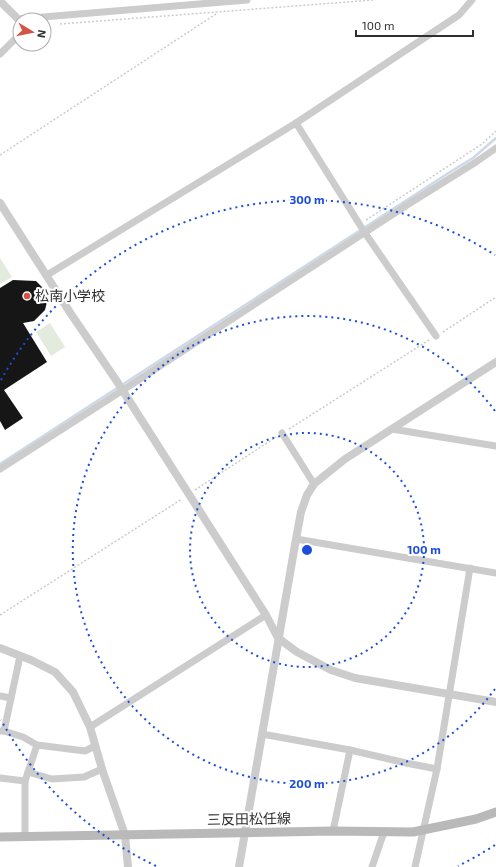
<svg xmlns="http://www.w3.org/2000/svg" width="496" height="867" viewBox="0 0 496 867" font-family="'Exo 2','Noto Sans JP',sans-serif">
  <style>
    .green { fill: #e3ebdf }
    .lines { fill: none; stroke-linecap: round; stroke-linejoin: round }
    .stream { stroke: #cdd9e9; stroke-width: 2.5 }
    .building { fill: #161616 }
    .path { stroke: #ccc; stroke-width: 1.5; stroke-dasharray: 2 2; stroke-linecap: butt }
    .minor { stroke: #ccc; stroke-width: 7 }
    .tertiary { stroke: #ccc; stroke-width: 8 }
    .secondary { stroke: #b9b9b9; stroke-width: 9 }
    .ring { fill: none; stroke: #1d4ed8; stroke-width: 2; stroke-dasharray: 2 4 }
    .poi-dot { fill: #d35345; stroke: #fff; stroke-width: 1.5 }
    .labels { text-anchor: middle; stroke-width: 4; stroke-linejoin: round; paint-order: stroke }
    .poi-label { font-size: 14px; fill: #2f2f2f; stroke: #fff; text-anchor: start }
    .street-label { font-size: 14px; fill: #2f2f2f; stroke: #fff }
    .centre { fill: #1d4ed8; stroke: #fff; stroke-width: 2 }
    .ring-label { font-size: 12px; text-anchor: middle; font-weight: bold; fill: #1d4ed8; stroke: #fff; stroke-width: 4; stroke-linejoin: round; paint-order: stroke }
  </style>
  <rect width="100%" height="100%" fill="#fff"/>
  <g class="green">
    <polygon points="0,258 12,277 0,284"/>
    <polygon points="50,323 65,347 51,356 36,332"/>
  </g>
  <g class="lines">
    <polyline class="stream" points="0,464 450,172 473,158 496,138"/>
  </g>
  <polygon class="building" points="13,280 36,281 49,294 45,310 34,321 23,323 47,362 4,390 23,418 5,430 0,421 0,288"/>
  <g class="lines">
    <g class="path">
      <polyline points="60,24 373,0"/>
      <polyline points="0,155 216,14"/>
      <polyline points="366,220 482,144 496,131"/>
      <polyline points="443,332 496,297"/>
      <polyline points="289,429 429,340"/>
      <polyline points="195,490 276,437"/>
      <polyline points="0,615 182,499"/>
    </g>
    <g class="minor">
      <polyline points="19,19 247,0"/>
      <polyline points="0,54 20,34"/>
      <polyline points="296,123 365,233 436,336"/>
      <polyline points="47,275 296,123 459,15 472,0"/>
      <polyline points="392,429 496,446"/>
      <polyline points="282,433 314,484"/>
      <polyline points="0,469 123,390 407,205 476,162 496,148"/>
      <polyline points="296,539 496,573"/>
      <polyline points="0,696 11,698"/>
      <polyline points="90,727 266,615"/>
      <polyline points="0,731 4,731 23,737 37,745 85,751 95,746"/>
      <polyline points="4,731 20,656"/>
      <polyline points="262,734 350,750 406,763 437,769"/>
      <polyline points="28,772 52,779 84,777 102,769"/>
      <polyline points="0,778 25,781"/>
      <polyline points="333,831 350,750"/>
      <polyline points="25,837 25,781 37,745"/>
      <polyline points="372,867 384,832"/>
      <polyline points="415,867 437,769 470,568"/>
    </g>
    <g class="tertiary">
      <polyline points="0,1 20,21"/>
      <polyline points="0,203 71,314 116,380 266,615 278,638 297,652 331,670 355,678 496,702"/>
      <polyline points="0,648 31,660 55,672 73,692 90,727 102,769 125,835 128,867"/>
      <polyline points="239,867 296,539 301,512 307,495 314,484 345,459 496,362"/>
    </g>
    <polyline class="secondary" points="0,837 333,831 413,832 476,819 496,812"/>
  </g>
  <g class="ring">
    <circle cx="307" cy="550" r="117"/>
    <path d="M495 689A234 234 0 1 1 495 411"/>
    <path d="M495 845A350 350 0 0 1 458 866M156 866A350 350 0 0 1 1 720M1 380A350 350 0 0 1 495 255"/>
  </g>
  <circle class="poi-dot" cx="27" cy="296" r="4"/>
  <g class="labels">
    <g class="poi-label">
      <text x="35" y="301">松南小学校</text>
    </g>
    <g class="street-label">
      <text transform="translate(249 819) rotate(-1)" y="5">三反田松任線</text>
    </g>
  </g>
  <circle cx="307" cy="550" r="6" class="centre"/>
  <g class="ring-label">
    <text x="307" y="204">300 m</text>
    <text x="424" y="554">100 m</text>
    <text x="307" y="788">200 m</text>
  </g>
  <g transform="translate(32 32) rotate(100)"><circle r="19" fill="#ffffff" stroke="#acacac"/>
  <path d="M0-3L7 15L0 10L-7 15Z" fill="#d35345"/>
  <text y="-6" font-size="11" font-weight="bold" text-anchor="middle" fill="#2f2f2f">N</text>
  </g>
  <path d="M356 30v6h117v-6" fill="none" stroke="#2f2f2f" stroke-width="2"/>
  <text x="362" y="30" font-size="12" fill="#2f2f2f" stroke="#ffffff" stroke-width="3" paint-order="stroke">100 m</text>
</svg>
